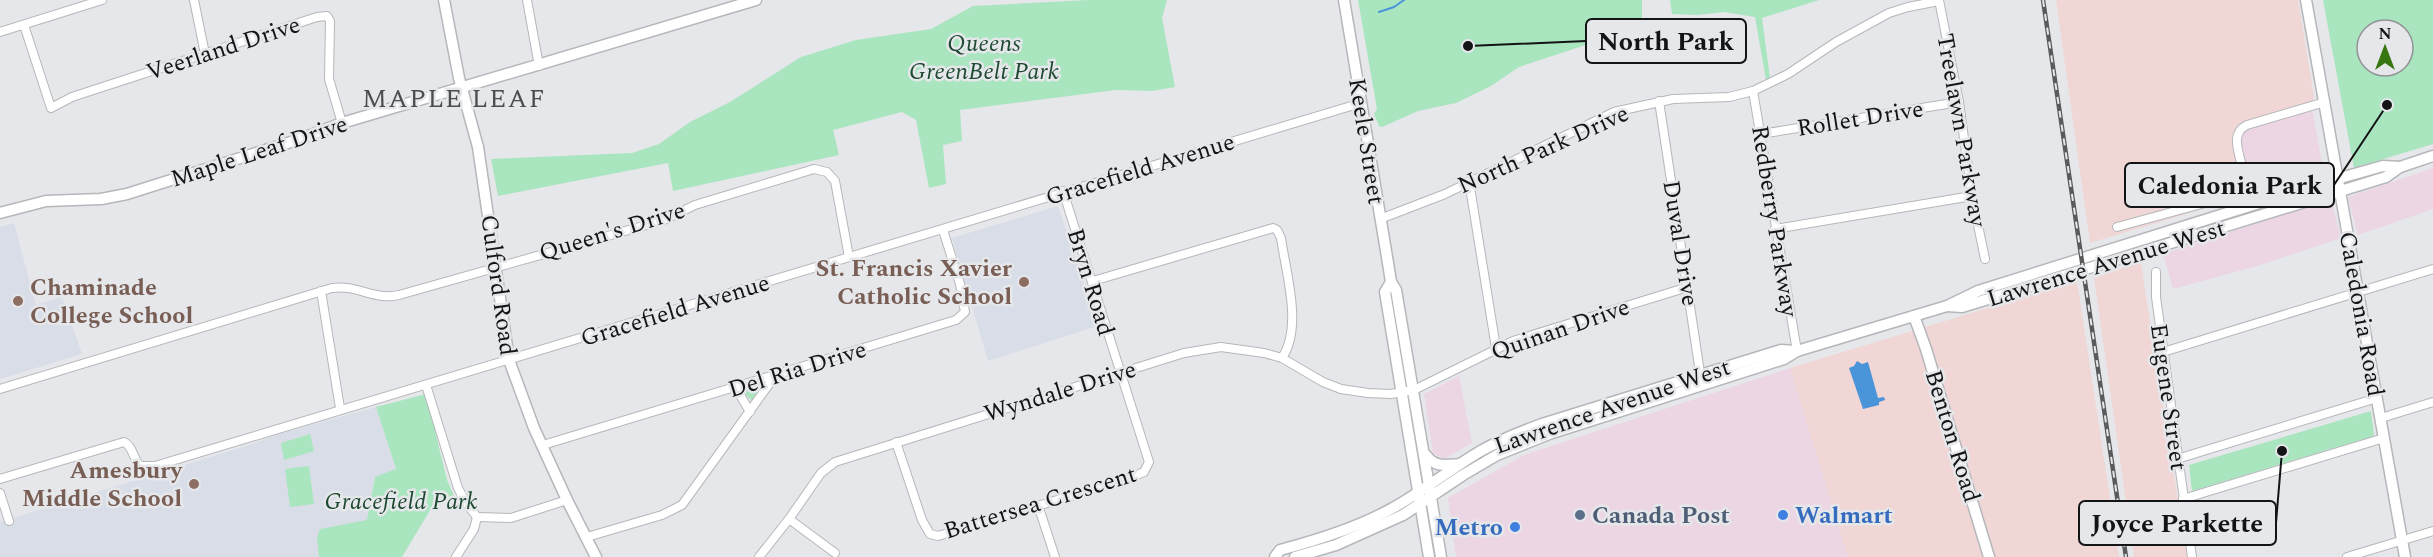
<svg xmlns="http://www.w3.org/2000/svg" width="2433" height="557" viewBox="0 0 2433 557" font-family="Spectral,serif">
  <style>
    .commercial { fill: #ecd6e3 }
    .industrial { fill: #f1d6d6 }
    .built { fill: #d9dde7 }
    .green { fill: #a9e5bf; fill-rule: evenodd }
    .water { fill: #4a94d9 }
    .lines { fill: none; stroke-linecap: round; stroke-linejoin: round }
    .stream { stroke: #4a94d9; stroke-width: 2 }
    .street-casing { stroke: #b5b7ba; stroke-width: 10 }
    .secondary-casing { stroke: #b5b7ba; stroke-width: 13 }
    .street { stroke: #fff; stroke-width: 8 }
    .secondary { stroke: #fff; stroke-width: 10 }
    .rail-casing { stroke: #595a5c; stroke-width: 4.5 }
    .rail { stroke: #e6e7ea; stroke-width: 2; stroke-dasharray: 7; stroke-linecap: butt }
    .education-dot { fill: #8d6e63; stroke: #e6e7ea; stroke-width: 2 }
    .service-dot { fill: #5c6f8a; stroke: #e6e7ea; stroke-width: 2 }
    .shop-dot { fill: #3f7fe0; stroke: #e6e7ea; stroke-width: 2 }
    .labels { text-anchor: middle; stroke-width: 5; stroke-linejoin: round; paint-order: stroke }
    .park-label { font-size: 24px; font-style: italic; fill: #1f4a32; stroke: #e6e7ea }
    .street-label { font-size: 24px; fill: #131415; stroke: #e6e7ea }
    .education-label { font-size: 24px; font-weight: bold; fill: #785e54; stroke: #e6e7ea; text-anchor: end }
    .service-label { font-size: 24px; font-weight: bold; fill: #4e5e75; stroke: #e6e7ea; text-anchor: start }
    .shop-label { font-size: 24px; font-weight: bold; fill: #366cbe; stroke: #e6e7ea; text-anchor: start }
    .neighbourhood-label { font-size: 26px; letter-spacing: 1.5px; fill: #4c4d50; stroke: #e6e7ea }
    .leader { fill: none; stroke: #131415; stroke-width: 2 }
    .callout-dot { fill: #131415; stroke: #e6e7ea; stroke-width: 2 }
    .callout { fill: #e6e7ea; stroke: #131415; stroke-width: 2 }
    .callout-label { font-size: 26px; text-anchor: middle; font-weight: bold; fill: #131415 }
  </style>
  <rect width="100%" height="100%" fill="#e6e7ea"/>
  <g class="commercial">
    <polygon points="2310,111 2313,113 2323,169 2318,174 2254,194 2253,182 2249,183 2240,136 2244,129"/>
    <polygon points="2433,168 2433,209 2358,235 2348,197"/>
    <polygon points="2322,202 2332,204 2341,238 2257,266 2173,289 2163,254"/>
    <polygon points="1790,368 1848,557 1456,557 1448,498 1524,455"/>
    <polygon points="1459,376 1472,443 1444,459 1433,453 1424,394"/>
  </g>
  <g class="industrial">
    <polygon points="2056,0 2298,0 2314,97 2310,111 2244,129 2240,136 2249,183 2249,195 2090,243"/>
    <polygon points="2141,262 2146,296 2187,557 2134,557 2094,278"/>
    <polygon points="2077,281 2119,557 1848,557 1790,368"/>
  </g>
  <g class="built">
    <polygon points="1058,206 1098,326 988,361 952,238"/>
    <polygon points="14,223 36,305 62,297 82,354 0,379 0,227"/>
    <polygon points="376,407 396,470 375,477 367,520 317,538 319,557 0,557 0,522 249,445 282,433"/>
  </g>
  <g class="green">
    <polygon points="1088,0 1167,0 1162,18 1175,87 1152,91 1116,90 960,110 962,141 943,145 946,184 929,188 916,120 902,112 833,130 839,155 673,191 668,163 498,196 491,159 632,153 659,144 690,122 730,102 801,57 856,40 931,29 973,6"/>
    <polygon points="1358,0 1642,0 1642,17 1638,25 1598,41 1519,67 1491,86 1456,103 1418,111 1382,127 1379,126 1374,114 1377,109"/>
    <polygon points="1670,0 1819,0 1762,18 1770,78 1766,80 1755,17 1724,12 1697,15 1672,14"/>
    <path d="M2323,0H2433V144L2354,168ZM2367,30H2403V66H2367Z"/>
    <polygon points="762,385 752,401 744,393 744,390"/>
    <polygon points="426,394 447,480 455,498 435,502 402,557 319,557 317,538 320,529 367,520 375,477 396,469 376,407"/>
    <polygon points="2371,411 2374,436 2192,491 2189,465"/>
    <polygon points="310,434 314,451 284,460 281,443"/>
    <polygon points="309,466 314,504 290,507 285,469"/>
  </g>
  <polygon class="water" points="1857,361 1862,364 1868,362 1878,398 1884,397 1885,400 1879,402 1879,405 1863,409 1849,368 1854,366"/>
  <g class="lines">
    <polyline class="stream" points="1379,12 1394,7 1404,0"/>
    <defs>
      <g id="street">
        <polyline points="194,0 205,54"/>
        <polyline points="527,0 539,66"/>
        <polyline points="1939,0 1959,102 1972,196 1985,259"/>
        <polyline points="24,25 51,108 72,97 317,17 327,16 330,21 329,79 342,123"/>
        <polyline points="0,32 102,0"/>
        <polyline points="1753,91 1797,351"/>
        <polyline points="1659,101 1701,379"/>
        <polyline points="1761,134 1959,102"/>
        <polyline points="1469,181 1496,348"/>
        <polyline points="1380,219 1445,194 1614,112 1673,99 1729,97 1753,91 1788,74 1836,42 1889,13 1908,7 1939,1"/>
        <path d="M2117,227L2238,194C2258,177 2220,138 2247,125L2325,102"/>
        <polyline points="1775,229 1972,196"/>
        <polyline points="2156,272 2156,297 2192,557"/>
        <path d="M1093,281L1273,228L1277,230L1281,238C1286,274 1303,327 1282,358"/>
        <polyline points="321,291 340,408"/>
        <polyline points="2163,352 2433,269"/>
        <polyline points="426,385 458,488 466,503 477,517"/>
        <polyline points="736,388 750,412"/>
        <path d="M0,389L332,288C356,284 375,301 399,295L664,220L695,205L814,169L827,172L835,181L849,257"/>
        <polyline points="2381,418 2433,402"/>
        <polyline points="896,442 922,520 930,534 938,536 1130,478 1144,472 1149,462 1063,191"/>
        <polyline points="543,445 956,320 965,312 960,284 943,230"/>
        <polyline points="2177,459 2377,398"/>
        <path d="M0,479L124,442C133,446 133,459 140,466H155L1361,103"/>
        <polyline points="0,493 9,521"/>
        <polyline points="2183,499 2384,438"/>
        <polyline points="1038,505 1055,557"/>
        <polyline points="477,517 511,518 567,500"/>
        <polyline points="789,519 835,553"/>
        <polyline points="587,537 662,515 682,505 775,376"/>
        <polyline points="456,557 474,529 477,517"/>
        <polyline points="759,557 789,519 821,473 835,462 1184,353 1221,347 1264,353 1282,358 1323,382 1341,389 1368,393 1391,394 1414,390 1513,341 1688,287"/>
        <polyline points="2347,557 2433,531"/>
      </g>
      <g id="secondary">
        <polyline points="444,0 459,78 478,147 509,360 534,428 567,500 596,557"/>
        <polyline points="1344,0 1388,263 1391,282 1396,290 1441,557"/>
        <polyline points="2306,0 2405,557"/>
        <polyline points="0,213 46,201 101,199 127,194 297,140 342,123 756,0"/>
        <polyline points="1391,282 1385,292 1429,557"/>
        <polyline points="1947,306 1962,307 2386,177 2400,167 2433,156"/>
        <polyline points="1914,316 1926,349 1989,557"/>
        <path d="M1426,455C1435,468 1446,465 1460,464"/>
        <path d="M1275,557L1280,550C1318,540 1357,528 1391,509C1422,492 1449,470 1479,452C1499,440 1520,432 1542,424L1781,350L1797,351L1947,306L1978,291L2326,182L2383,166L2400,167"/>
        <polyline points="1295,557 1336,545 1403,515 1463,475 1497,455 1549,434 1784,359 1797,351"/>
      </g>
    </defs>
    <use href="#street" class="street-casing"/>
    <use href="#secondary" class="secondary-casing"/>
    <use href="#street" class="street"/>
    <use href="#secondary" class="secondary"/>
    <defs>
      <polyline id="rail" points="2043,0 2126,557"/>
    </defs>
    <use href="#rail" class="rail-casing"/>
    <use href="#rail" class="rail"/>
  </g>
  <g class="education-dot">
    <circle cx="1024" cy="282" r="6"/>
    <circle cx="18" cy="301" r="6"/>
    <circle cx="194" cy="484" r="6"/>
  </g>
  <circle class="service-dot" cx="1580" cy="515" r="6"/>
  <g class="shop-dot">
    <circle cx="1783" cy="515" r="6"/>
    <circle cx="1515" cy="527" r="6"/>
  </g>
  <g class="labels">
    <g class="park-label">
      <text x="984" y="51">Queens<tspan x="984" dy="28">GreenBelt Park</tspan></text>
      <text x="401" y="509">Gracefield Park</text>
    </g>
    <g class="street-label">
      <text transform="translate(223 48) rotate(-18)" y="8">Veerland Drive</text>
      <text transform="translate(1860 118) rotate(-9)" y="8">Rollet Drive</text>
      <text transform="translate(1962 130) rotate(80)" y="8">Treelawn Parkway</text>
      <text transform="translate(1367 141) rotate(81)" y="8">Keele Street</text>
      <text transform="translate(1543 149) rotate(-24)" y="8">North Park Drive</text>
      <text transform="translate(259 151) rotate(-18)" y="8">Maple Leaf Drive</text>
      <text transform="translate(1140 169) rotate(-17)" y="8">Gracefield Avenue</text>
      <text transform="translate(1775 221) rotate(81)" y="8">Redberry Parkway</text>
      <text transform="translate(612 231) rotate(-17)" y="8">Queen's Drive</text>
      <text transform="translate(1681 243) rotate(81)" y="8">Duval Drive</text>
      <text transform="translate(2106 263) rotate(-17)" y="8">Lawrence Avenue West</text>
      <text transform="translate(1091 282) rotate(73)" y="8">Bryn Road</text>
      <text transform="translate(499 285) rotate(82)" y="8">Culford Road</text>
      <text transform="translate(675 310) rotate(-17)" y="8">Gracefield Avenue</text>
      <text transform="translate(2362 314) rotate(80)" y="8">Caledonia Road</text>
      <text transform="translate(1560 329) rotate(-19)" y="8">Quinan Drive</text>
      <text transform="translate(797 369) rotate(-17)" y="8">Del Ria Drive</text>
      <text transform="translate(1060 391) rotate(-17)" y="8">Wyndale Drive</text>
      <text transform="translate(2169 397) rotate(82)" y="8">Eugene Street</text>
      <text transform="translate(1612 406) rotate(-19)" y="8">Lawrence Avenue West</text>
      <text transform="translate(1953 436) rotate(73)" y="8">Benton Road</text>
      <text transform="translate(1040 502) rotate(-17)" y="8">Battersea Crescent</text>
    </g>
    <g class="education-label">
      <text x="1012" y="276">St. Francis Xavier<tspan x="1012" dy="28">Catholic School</tspan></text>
      <text x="30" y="295" text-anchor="start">Chaminade<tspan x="30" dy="28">College School</tspan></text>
      <text x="182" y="478">Amesbury<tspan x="182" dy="28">Middle School</tspan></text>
    </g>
    <g class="service-label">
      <text x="1592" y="523">Canada Post</text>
    </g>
    <g class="shop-label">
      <text x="1795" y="523">Walmart</text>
      <text x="1503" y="535" text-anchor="end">Metro</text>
    </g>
    <g class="neighbourhood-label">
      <text x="454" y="107">MAPLE LEAF</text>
    </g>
  </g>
  <path class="leader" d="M1468 46L1586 41M2387 105L2334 185M2282 451L2276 523"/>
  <g class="callout-dot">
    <circle cx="1468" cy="46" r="6"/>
    <circle cx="2387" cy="105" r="6"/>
    <circle cx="2282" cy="451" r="6"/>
  </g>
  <g class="callout">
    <rect x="1586" y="19" width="160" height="44" rx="6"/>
    <rect x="2125" y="163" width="209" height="44" rx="6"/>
    <rect x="2079" y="501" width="197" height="44" rx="6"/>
  </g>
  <g class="callout-label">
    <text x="1666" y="50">North Park</text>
    <text x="2230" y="194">Caledonia Park</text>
    <text x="2177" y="532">Joyce Parkette</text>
  </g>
  <g transform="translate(2385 48)"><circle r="28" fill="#e6e7ea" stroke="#929395" stroke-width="1.5"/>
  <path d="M0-4.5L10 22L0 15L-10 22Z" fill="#36750f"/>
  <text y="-9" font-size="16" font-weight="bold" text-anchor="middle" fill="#131415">N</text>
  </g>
</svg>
